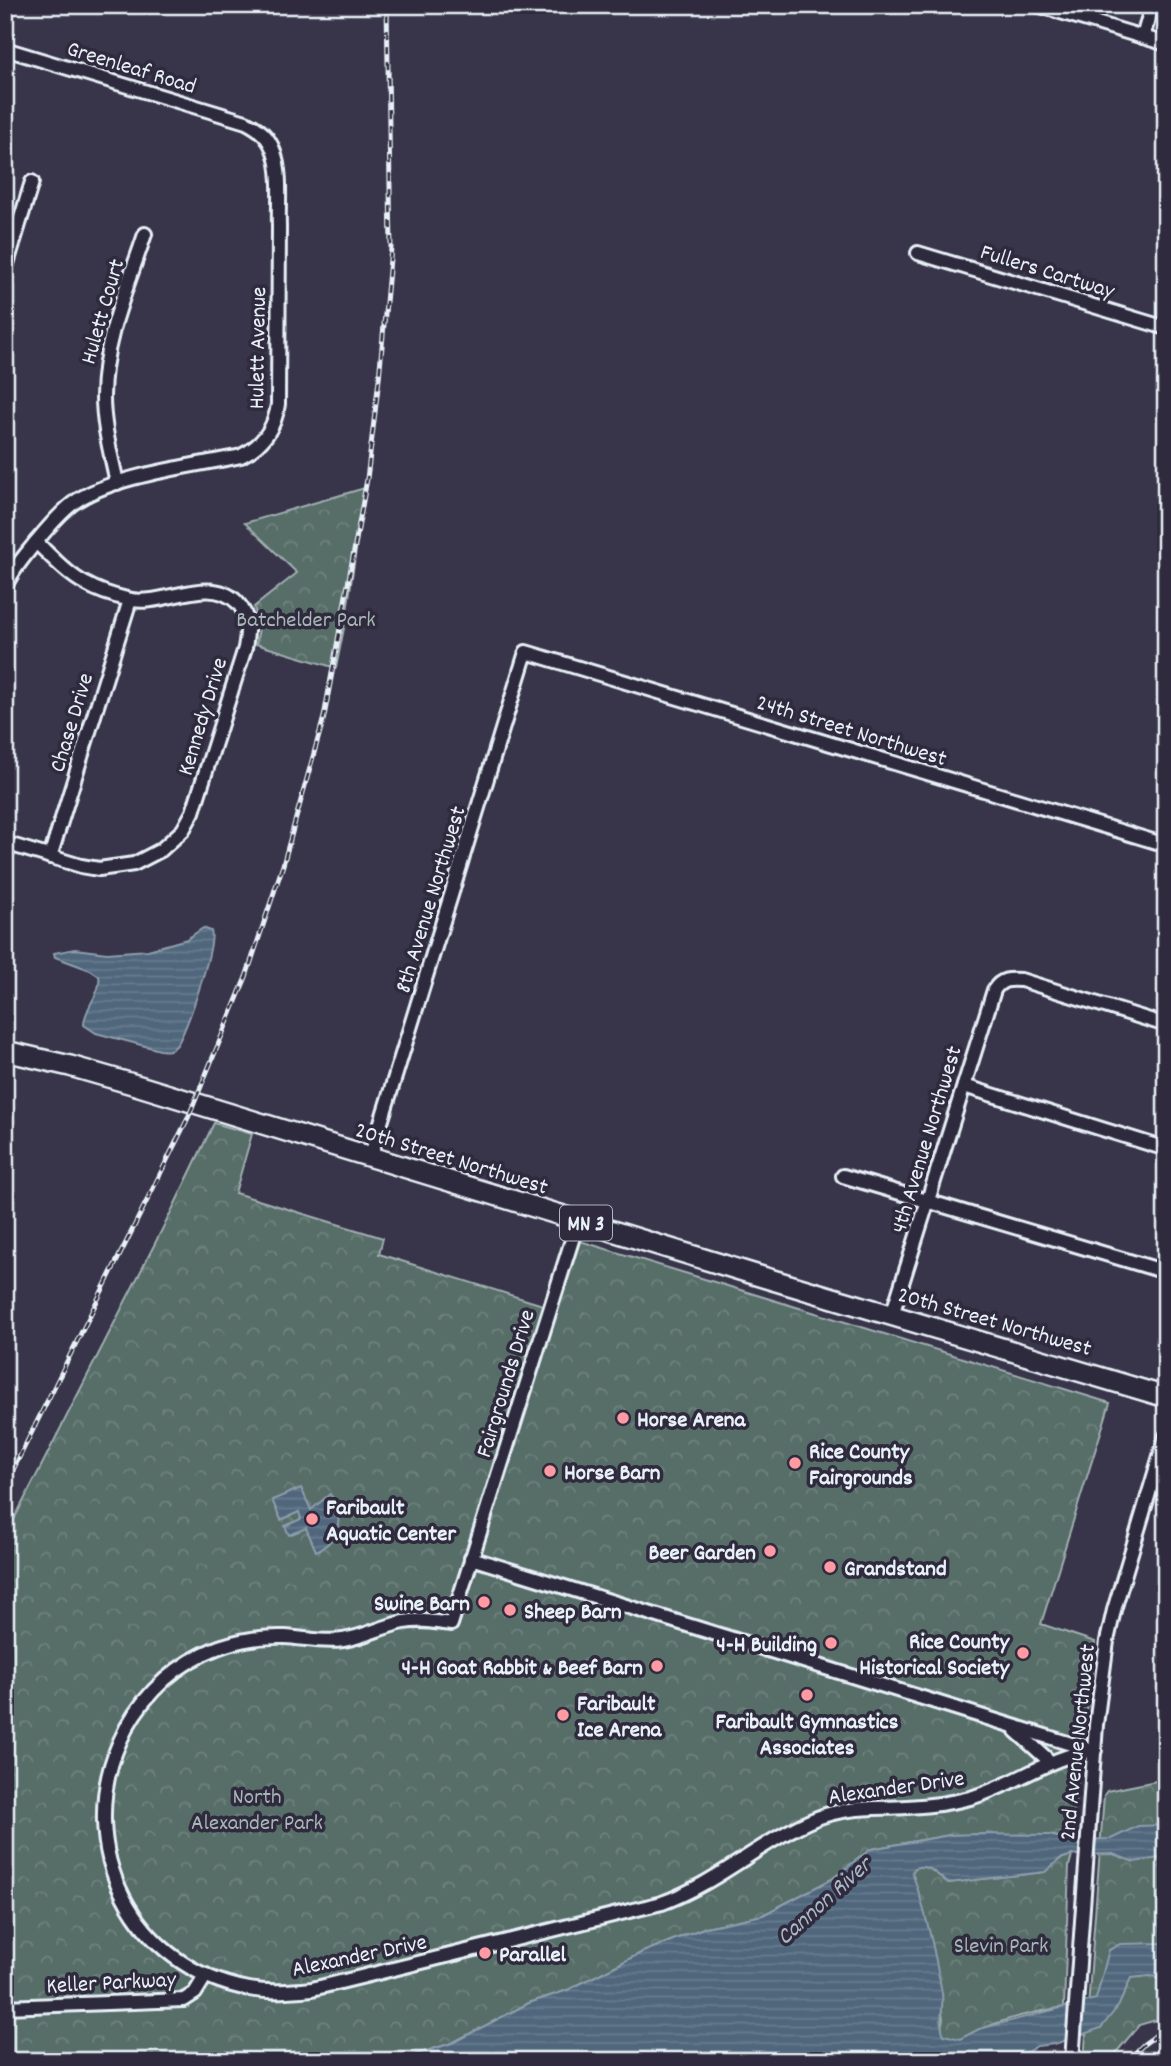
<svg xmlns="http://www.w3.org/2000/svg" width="1171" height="2066" viewBox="0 0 1171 2066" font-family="Dekko,sans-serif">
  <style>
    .forest { fill: url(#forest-crowns); stroke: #a0afb0; stroke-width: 2 }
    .water { fill: url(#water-rules); stroke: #8d9ead; stroke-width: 2 }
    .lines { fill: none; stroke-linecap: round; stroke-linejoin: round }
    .minor-casing { stroke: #e8f1f8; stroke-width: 18 }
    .highway-casing { stroke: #e8f1f8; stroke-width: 24 }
    .minor { stroke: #2f2a3d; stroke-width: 12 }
    .highway { stroke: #2f2a3d; stroke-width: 19 }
    .rail-casing { stroke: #e8f1f8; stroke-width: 5 }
    .rail { stroke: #2f2a3d; stroke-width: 2.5; stroke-dasharray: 8; stroke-linecap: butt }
    .poi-dot { fill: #ff9aa2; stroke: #2f2a3d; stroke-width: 2.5 }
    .labels { text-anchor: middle; stroke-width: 7; stroke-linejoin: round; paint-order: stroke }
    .shield { fill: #2f2a3d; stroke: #b0b5c0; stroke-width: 2 }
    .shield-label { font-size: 21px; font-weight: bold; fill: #e8f1f8 }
    .street-label { font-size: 23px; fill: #e8f1f8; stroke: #2f2a3d }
    .park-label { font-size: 23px; fill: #a7b6b7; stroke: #2f2a3d }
    .poi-label { font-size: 23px; font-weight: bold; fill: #e8f1f8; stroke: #2f2a3d; text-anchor: start }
    .water-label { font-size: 24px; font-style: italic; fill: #abb9c6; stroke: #2f2a3d }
  </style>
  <defs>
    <pattern id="forest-crowns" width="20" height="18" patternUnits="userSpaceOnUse" patternTransform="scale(1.75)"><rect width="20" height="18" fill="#576d68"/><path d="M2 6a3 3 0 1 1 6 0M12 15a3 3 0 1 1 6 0" fill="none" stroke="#6f827e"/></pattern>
    <pattern id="water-rules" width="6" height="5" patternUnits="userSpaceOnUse" patternTransform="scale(1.75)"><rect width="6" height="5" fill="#50667b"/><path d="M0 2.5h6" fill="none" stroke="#697c8e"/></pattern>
  </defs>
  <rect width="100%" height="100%" fill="#383449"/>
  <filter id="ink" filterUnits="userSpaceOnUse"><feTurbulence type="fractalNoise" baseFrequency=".0143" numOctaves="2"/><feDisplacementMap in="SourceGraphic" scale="14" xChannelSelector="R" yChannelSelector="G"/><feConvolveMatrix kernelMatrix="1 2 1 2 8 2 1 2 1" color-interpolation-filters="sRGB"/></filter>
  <g filter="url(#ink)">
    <g class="forest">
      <polygon points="365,488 346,618 336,668 256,644 259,628 254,607 297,573 245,523"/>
      <path d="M214,1123L252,1134L235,1193L383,1238L379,1254L546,1306L567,1237L1110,1403L1041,1624L1095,1642C1088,1708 1079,1773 1070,1839L1048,1835H950L871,1849L832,1879L763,1915L706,1927L643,1952L568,1990L529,2003L452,2043L395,2061H5V1537L172,1210Z"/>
      <polygon points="1166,1779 1166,2017 1139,2025 1109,2061 1084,2061 1104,1795 1107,1791"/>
      <path d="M1072,1855L1069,1866L1064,2007C1029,2013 991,2021 960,2040L944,2035L941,2029L943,2018L912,1872L915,1868C928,1863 938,1875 948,1883L1044,1872L1060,1859Z"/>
    </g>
    <g class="water">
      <path d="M203,928L211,931C216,944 186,1035 176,1046C171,1051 167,1051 160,1050L96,1033L84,1025C84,1007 102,994 99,976L90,970L55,957L54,953L75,949L107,953L148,950L187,939Z"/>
      <path d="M301,1488L311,1510L330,1494C345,1514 340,1541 316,1551L306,1528L289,1535L285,1526L301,1519L299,1512L281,1520L272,1500Z"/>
      <path d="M1166,1825V1857L1134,1862L1113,1854L1072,1855L1060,1859L1045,1872L948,1883C937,1875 928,1863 915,1868L912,1872C926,1912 935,1952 942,1993C944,2007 938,2024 944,2035L960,2039L979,2029L1096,1999L1109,1950L1120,1944L1166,1943V1978L1150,1976L1131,1978L1119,2005L1101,2028L1055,2044L1037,2046L1013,2061H395L452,2043L529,2003L568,1990L643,1952L706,1927L763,1915L832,1879L871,1849L950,1835L976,1834L1048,1835L1072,1840L1111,1839L1138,1826Z"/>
    </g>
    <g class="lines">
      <defs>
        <g id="minor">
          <polyline points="1037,5 1166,44"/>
          <polyline points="1143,37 1152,5"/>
          <path d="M5,49L246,122C260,129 269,137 274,152C282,175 278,203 279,227C279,286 278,345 278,404C275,428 263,445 241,456C194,466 108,476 72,504C58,515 46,530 35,543C24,557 12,570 5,587"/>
          <polyline points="918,253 1166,328"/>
          <polyline points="5,270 32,182"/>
          <path d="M117,483C111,454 103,426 103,397C103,340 128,286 145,234"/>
          <path d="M5,843L81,866L99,869L134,864L161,850L183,830L193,812L245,648C248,630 250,616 237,602C208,573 161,609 127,599C114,596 98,591 86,584C68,575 51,556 36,542"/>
          <polyline points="50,857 130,600"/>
          <polyline points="964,1086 1166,1149"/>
          <polyline points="370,1158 526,652 1166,845"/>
          <polyline points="843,1176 1166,1272"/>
          <path d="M578,1221L451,1624C435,1622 420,1619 404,1622C383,1626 364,1637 343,1640C324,1643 304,1638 285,1637C257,1636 227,1642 203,1654C166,1672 136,1704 120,1741C73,1847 133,1968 249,1989C270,1993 291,1991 312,1989L662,1903C718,1883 762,1840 817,1818C848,1806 875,1809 907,1807C927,1806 951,1803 970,1798C1014,1786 1049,1756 1095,1750"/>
          <path d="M892,1315L994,990C1001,979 1009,979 1021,980L1166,1025"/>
          <polyline points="471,1558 1084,1748"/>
          <polyline points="1016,1731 1045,1757 1048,1763"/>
          <polyline points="5,2007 184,2000 195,1993 206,1975"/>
          <polyline points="1072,2061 1096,1725 1107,1641 1114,1610 1166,1436"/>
        </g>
        <polyline id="highway" points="5,1051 70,1066 136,1085 756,1275 1166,1397"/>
      </defs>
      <use href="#minor" class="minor-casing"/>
      <use href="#highway" class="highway-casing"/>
      <use href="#minor" class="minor"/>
      <use href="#highway" class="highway"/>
      <defs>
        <g id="rail">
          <polyline points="5,1486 188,1118 246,977 283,865 324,717 367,479 379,379 391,248 387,5"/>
          <polyline points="1127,2061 1144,2044 1166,2028"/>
        </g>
      </defs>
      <use href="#rail" class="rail-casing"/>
      <use href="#rail" class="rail"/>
    </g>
  </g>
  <g class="poi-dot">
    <circle cx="623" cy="1418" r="7"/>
    <circle cx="795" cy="1463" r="7"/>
    <circle cx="550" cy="1471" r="7"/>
    <circle cx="312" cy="1519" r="7"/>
    <circle cx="770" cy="1551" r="7"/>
    <circle cx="830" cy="1567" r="7"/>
    <circle cx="484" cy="1602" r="7"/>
    <circle cx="510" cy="1610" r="7"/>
    <circle cx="831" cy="1643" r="7"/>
    <circle cx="1023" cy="1653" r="7"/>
    <circle cx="657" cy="1666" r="7"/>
    <circle cx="807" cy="1695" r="7"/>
    <circle cx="563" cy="1715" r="7"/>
    <circle cx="485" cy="1953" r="7"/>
  </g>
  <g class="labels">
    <rect class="shield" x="560" y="1205.5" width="52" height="35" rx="5"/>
    <g class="shield-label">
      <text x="586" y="1230">MN 3</text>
    </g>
    <g class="street-label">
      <text transform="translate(132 66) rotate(17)" y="8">Greenleaf Road</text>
      <text transform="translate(1048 270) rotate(17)" y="8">Fullers Cartway</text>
      <text transform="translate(101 311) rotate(-74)" y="8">Hulett Court</text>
      <text transform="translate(256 348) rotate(-89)" y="8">Hulett Avenue</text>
      <text transform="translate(201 716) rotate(-73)" y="8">Kennedy Drive</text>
      <text transform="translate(70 722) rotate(-73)" y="8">Chase Drive</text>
      <text transform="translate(852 729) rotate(17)" y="8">24th Street Northwest</text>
      <text transform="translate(429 899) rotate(-73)" y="8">8th Avenue Northwest</text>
      <text transform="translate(925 1139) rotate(-73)" y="8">4th Avenue Northwest</text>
      <text transform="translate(452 1157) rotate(17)" y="8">20th Street Northwest</text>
      <text transform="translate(995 1320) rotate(16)" y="8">20th Street Northwest</text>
      <text transform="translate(504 1383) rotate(-73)" y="8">Fairgrounds Drive</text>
      <text transform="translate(1076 1742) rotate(-84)" y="8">2nd Avenue Northwest</text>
      <text transform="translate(896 1786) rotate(-8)" y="8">Alexander Drive</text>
      <text transform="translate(359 1954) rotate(-12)" y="8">Alexander Drive</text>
      <text transform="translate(111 1981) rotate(-3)" y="8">Keller Parkway</text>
    </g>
    <g class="park-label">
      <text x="306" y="626">Batchelder Park</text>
      <text x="257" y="1803">North<tspan x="257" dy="26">Alexander Park</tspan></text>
      <text x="1001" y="1952">Slevin Park</text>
    </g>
    <g class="poi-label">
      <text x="637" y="1426">Horse Arena</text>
      <text x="809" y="1458">Rice County<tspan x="809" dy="26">Fairgrounds</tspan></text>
      <text x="564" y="1479">Horse Barn</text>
      <text x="326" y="1514">Faribault<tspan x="326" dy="26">Aquatic Center</tspan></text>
      <text x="756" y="1559" text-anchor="end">Beer Garden</text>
      <text x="844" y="1575">Grandstand</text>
      <text x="470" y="1610" text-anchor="end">Swine Barn</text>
      <text x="524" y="1618">Sheep Barn</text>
      <text x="1009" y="1648" text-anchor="end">Rice County<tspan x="1009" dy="26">Historical Society</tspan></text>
      <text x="817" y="1651" text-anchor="end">4-H Building</text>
      <text x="643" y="1674" text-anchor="end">4-H Goat Rabbit &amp; Beef Barn</text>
      <text x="577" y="1710">Faribault<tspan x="577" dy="26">Ice Arena</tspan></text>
      <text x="807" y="1728" text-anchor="middle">Faribault Gymnastics<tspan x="807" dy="26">Associates</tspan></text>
      <text x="499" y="1961">Parallel</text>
    </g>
    <g class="water-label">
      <text transform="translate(823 1900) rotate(-42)" y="8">Cannon River</text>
    </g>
  </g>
  <rect width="1171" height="2066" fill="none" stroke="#2f2a3d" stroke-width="28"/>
  <rect x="14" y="14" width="1143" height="2038" fill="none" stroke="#e8f1f8" stroke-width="2.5" filter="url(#ink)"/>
</svg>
